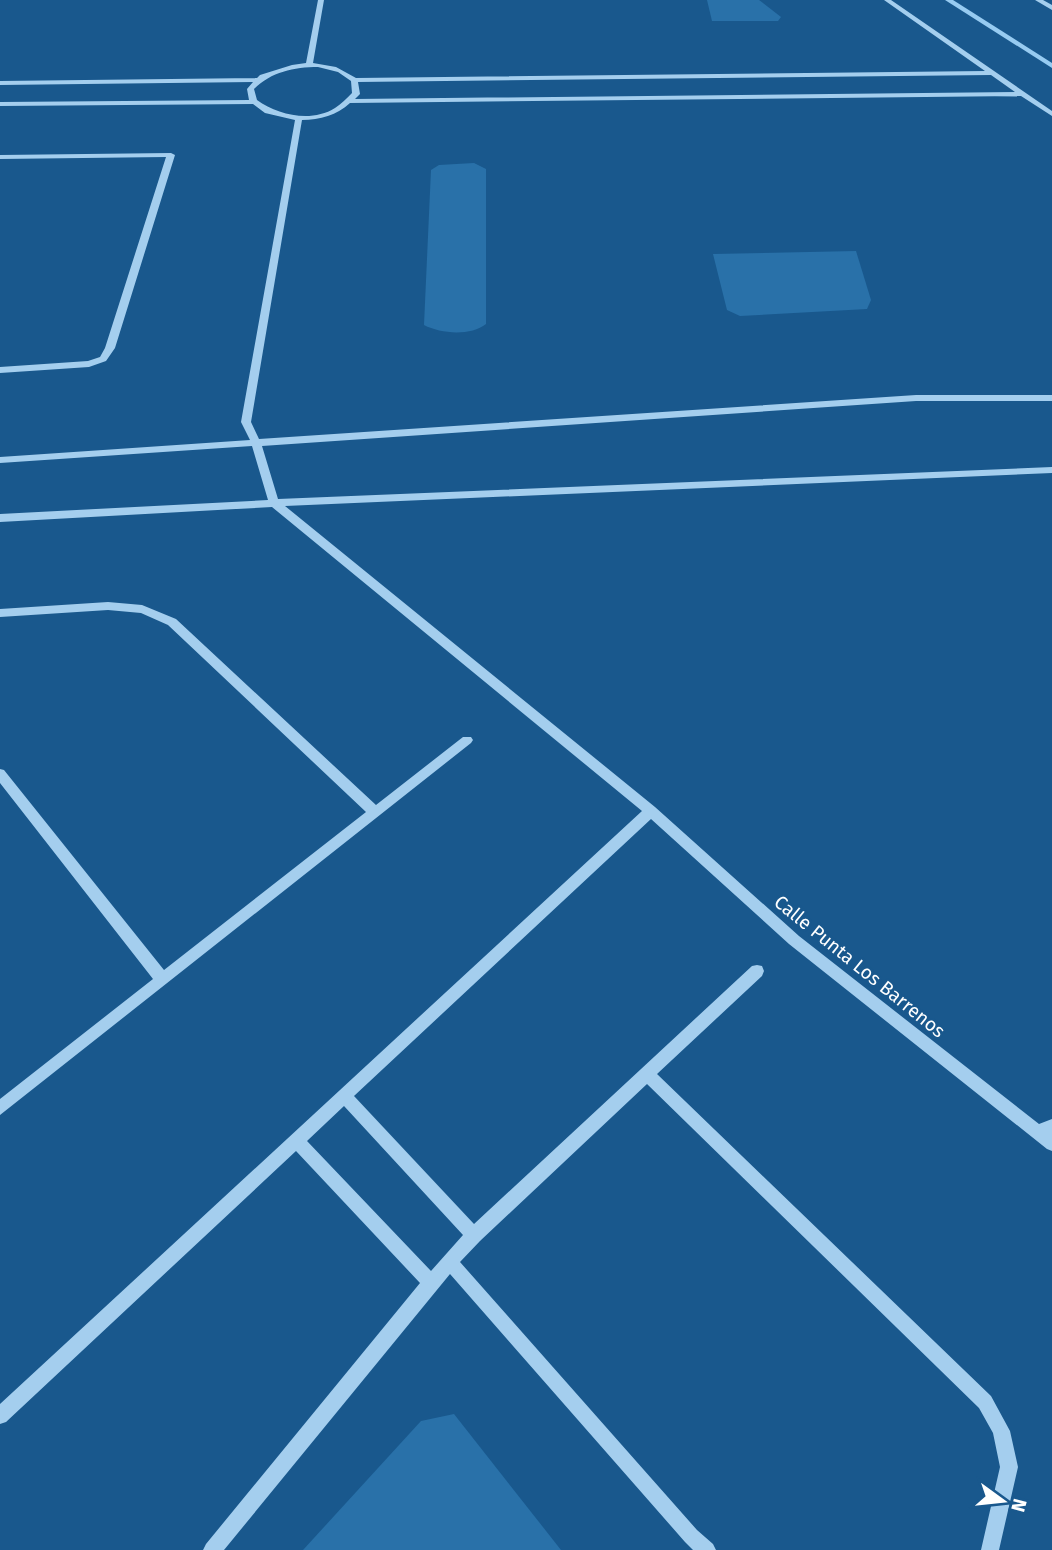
<svg xmlns="http://www.w3.org/2000/svg" width="1052" height="1550" viewBox="0 0 1052 1550" font-family="'Fira Sans',sans-serif">
  <style>
    .green { fill: #2971a9 }
    .lines { fill: none; stroke-linecap: round; stroke-linejoin: round }
    .stream { fill: #97cbf1; fill-rule: evenodd }
    .minor { fill: #a4ceee; fill-rule: evenodd }
    .labels { text-anchor: middle; stroke-width: 5; stroke-linejoin: round; paint-order: stroke }
    .street-label { font-size: 19px; fill: #fff; stroke: #19588d }
  </style>
  <rect width="100%" height="100%" fill="#19588d"/>
  <g class="green">
    <polygon points="707,0 759,0 781,17 778,21 712,21"/>
    <path d="M474,163L486,169V324C471,336 441,334 424,325L431,170L439,165Z"/>
    <polygon points="856,251 871,300 867,309 740,316 727,310 713,254"/>
    <polygon points="454,1414 561,1550 303,1550 421,1421"/>
  </g>
  <g class="lines">
    <polygon class="stream" points="945,0 953,0 1052,63 1052,68"/>
    <g class="minor">
      <path d="M318,0H324L313,63L336,67L356,78L985,71L884,0H891L1052,111V116L1021,96L350,103C337,115 320,120 302,120L251,422L259,439L916,395H1052V401H916L262,446L278,499L1052,467V473L285,506L655,807L799,936L1039,1124L1052,1119V1151L1047,1149L789,944L651,819L354,1096L474,1224L752,966L757,965L762,966L764,971L762,976L657,1074L991,1396L1010,1431L1018,1467L999,1550H981L1000,1467L993,1433L979,1408L647,1084L480,1241L460,1262L697,1530L713,1544L716,1550H693L685,1542L450,1274L224,1550H203L206,1544L420,1283L296,1151L6,1422L0,1424V1404L642,811L272,507L0,522V514L268,500L252,446L0,463V457L250,440L241,422L295,120L265,113L253,104L0,106V102L249,100L247,89L253,82L0,85V81L257,78L260,75L292,65L306,63ZM318,67L338,72L351,81L352,93C347,98 341,104 335,108C311,123 278,115 257,100L254,89C271,72 294,67 318,67ZM991,75L1015,92L355,99L360,94L358,82ZM344,1106L463,1235L431,1271L307,1141Z"/>
      <polygon points="1035,0 1043,0 1052,5 1052,10"/>
      <polygon points="171,153 175,155 115,348 106,361 89,367 0,373 0,367 88,361 100,357 105,348 166,157 0,159 0,155"/>
      <polygon points="108,602 142,605 176,619 376,805 463,737 471,737 473,740 471,743 0,1115 0,1099 153,979 0,783 0,769 4,770 164,970 366,812 168,625 141,613 108,610 0,617 0,609"/>
    </g>
  </g>
  <g class="labels">
    <g class="street-label">
      <text transform="translate(860 966) rotate(39)" y="7">Calle Punta Los Barrenos</text>
    </g>
  </g>
  <g transform="translate(1003 1501) rotate(105)" stroke="#19588d" stroke-width="5" paint-order="stroke">
  <path d="M0-5L12 26L0 18L-12 26Z" fill="#ffffff"/>
  <text y="-10" font-size="19" font-weight="bold" text-anchor="middle" fill="#ffffff">N</text>
  </g>
</svg>
